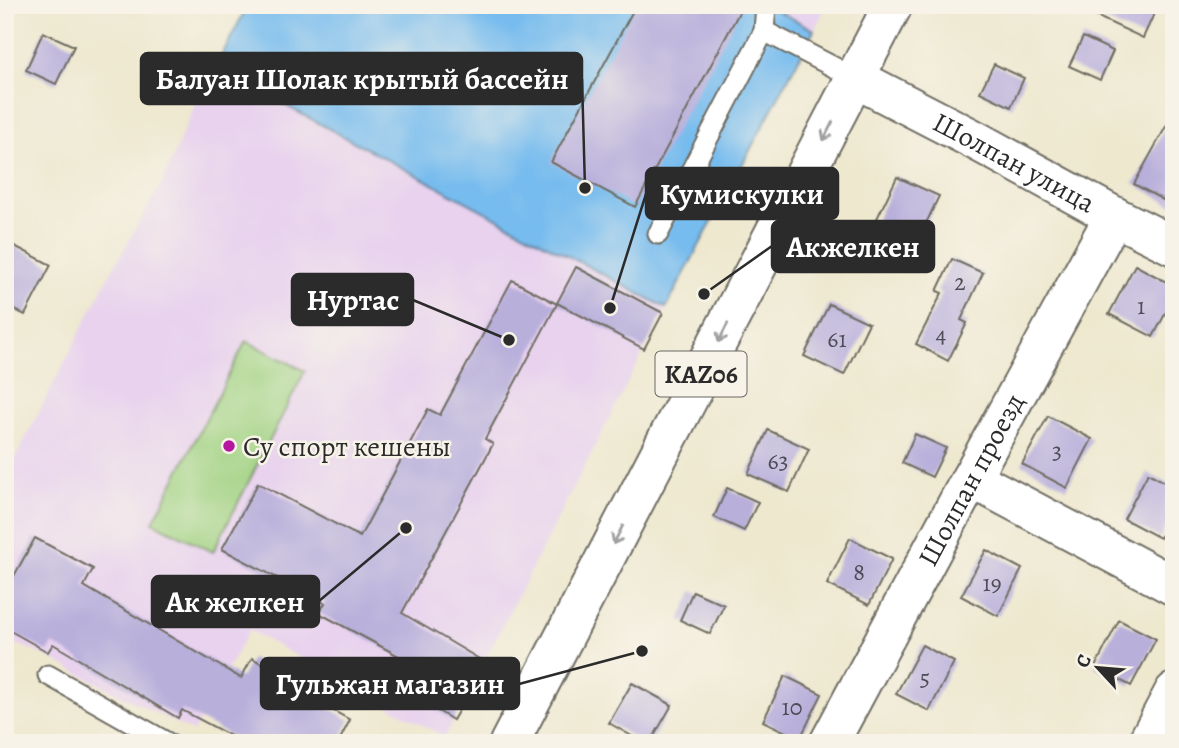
<svg xmlns="http://www.w3.org/2000/svg" width="1179" height="748" viewBox="0 0 1179 748" font-family="Alegreya,serif">
  <style>
    .built { fill: #e8d2ee }
    .green { fill: #a0d282; stroke: #667e56; stroke-width: 2 }
    .water { fill: #77bcee; stroke: #51748c; stroke-width: 2 }
    .building { fill: #b8afdb }
    .lines { fill: none; stroke-linecap: round; stroke-linejoin: round }
    .lane-casing { stroke: #6f6d64; stroke-width: 23 }
    .street-casing { stroke: #6f6d64; stroke-width: 42 }
    .primary-casing { stroke: #6f6d64; stroke-width: 42 }
    .lane { stroke: #fff; stroke-width: 19 }
    .street { stroke: #fff; stroke-width: 38 }
    .primary { stroke: #fff; stroke-width: 38 }
    .oneway { stroke: #a0a0a0 }
    .poi-dot { fill: #b5179e; stroke: #f7f3e8; stroke-width: 2.5 }
    .labels { text-anchor: middle; stroke-width: 5; stroke-linejoin: round; paint-order: stroke }
    .number-label { font-size: 24px; fill: #4e4c57 }
    .shield { fill: #f7f3e8; stroke: #686764; stroke-width: 2 }
    .shield-label { font-size: 26px; font-weight: bold; fill: #2b2b2b }
    .street-label { font-size: 28px; fill: #2b2b2b; stroke: #f7f3e8 }
    .poi-label { font-size: 28px; fill: #2b2b2b; stroke: #f7f3e8; text-anchor: start }
    .leader { fill: none; stroke: #2b2b2b; stroke-width: 2.5 }
    .callout-dot { fill: #2b2b2b; stroke: #f7f3e8; stroke-width: 2.5 }
    .callout { fill: #2b2b2b; stroke: #2b2b2b; stroke-width: 2.5 }
    .callout-label { font-size: 30px; text-anchor: middle; font-weight: bold; fill: #fff }
  </style>
  <rect width="100%" height="100%" fill="#f7f3e8"/>
  <filter id="ink" filterUnits="userSpaceOnUse"><feTurbulence type="fractalNoise" baseFrequency=".0143" numOctaves="2"/><feDisplacementMap in="SourceGraphic" scale="14" xChannelSelector="R" yChannelSelector="G"/><feConvolveMatrix kernelMatrix="1 2 1 2 8 2 1 2 1" color-interpolation-filters="sRGB"/></filter>
  <filter id="wash" filterUnits="userSpaceOnUse"><feTurbulence type="fractalNoise" baseFrequency=".00686" numOctaves="4" result="noise"/><feDisplacementMap in="SourceGraphic" scale="28" xChannelSelector="R" yChannelSelector="G"/><feGaussianBlur stdDeviation="1.57" result="paint"/><feColorMatrix in="noise" values="0 0 0 0 0 0 0 0 0 0 0 0 0 0 0 0 0 1.4 0 .05"/><feComposite in="paint" operator="in"/></filter>
  <g filter="url(#wash)">
    <rect width="100%" height="100%" fill="#eee8cf"/>
    <g class="built">
      <polygon points="767,5 827,5 814,30"/>
      <polygon points="215,68 666,308 445,737 249,630 193,732 35,651 5,640 5,478 111,272 164,179 203,84"/>
    </g>
    <polygon class="green" points="246,341 305,371 213,552 153,522"/>
    <polygon class="water" points="248,5 767,5 814,30 666,308 215,68"/>
    <g id="blocks">
      <g class="building">
        <polygon points="636,5 743,5 635,207 551,162"/>
        <polygon points="1072,5 1158,5 1143,38"/>
        <polygon points="43,32 74,46 56,84 26,70"/>
        <polygon points="1083,37 1113,51 1100,80 1069,66"/>
        <polygon points="994,64 1024,78 1011,107 980,92"/>
        <polygon points="1174,112 1174,206 1134,184"/>
        <polygon points="897,177 939,196 911,255 869,235"/>
        <polygon points="5,241 51,265 25,315 5,305"/>
        <polygon points="952,259 983,273 961,320 967,323 948,361 916,344 942,293 937,291"/>
        <polygon points="1135,265 1174,286 1174,297 1153,337 1109,314"/>
        <polygon points="576,267 663,313 644,349 557,303"/>
        <polygon points="512,280 557,304 485,439 493,444 402,613 486,663 453,720 407,692 421,668 319,613 325,603 222,549 258,483 360,537 428,409 440,415"/>
        <polygon points="829,304 869,323 844,375 804,356"/>
        <polygon points="1048,416 1092,439 1067,488 1022,464"/>
        <polygon points="768,430 809,449 789,492 748,474"/>
        <polygon points="915,434 946,448 932,477 902,463"/>
        <polygon points="1148,473 1174,487 1174,513 1160,538 1124,519"/>
        <polygon points="727,488 758,502 744,531 714,517"/>
        <polygon points="35,538 93,569 84,586 241,678 252,658 290,679 287,685 350,720 338,743 244,743 182,710 178,718 53,644 48,652 5,628 5,592"/>
        <polygon points="850,538 892,559 869,605 827,584"/>
        <polygon points="986,550 1022,569 998,616 961,596"/>
        <polygon points="693,591 724,605 710,634 680,620"/>
        <polygon points="1119,620 1156,639 1131,686 1095,667"/>
        <polygon points="922,645 954,662 929,711 896,694"/>
        <polygon points="785,676 822,694 800,739 763,721"/>
        <polygon points="632,683 672,705 650,743 644,743 609,723"/>
      </g>
    </g>
  </g>
  <g filter="url(#ink)">
    <use href="#blocks" fill-opacity="0" stroke="#6f6d64" stroke-width="2"/>
    <g class="lines">
      <defs>
        <g id="lane">
          <polyline points="764,31 855,78"/>
          <polyline points="658,234 764,31 766,5"/>
          <polyline points="48,675 168,743"/>
        </g>
        <g id="street">
          <path id="s1" d="M855,78L975,140L1114,216L1174,246"/>
          <polyline points="971,478 1174,586"/>
          <path id="s2" d="M829,743L971,478L1114,216"/>
          <polyline points="1147,743 1174,692"/>
        </g>
        <polyline id="primary" points="509,743 893,5"/>
      </defs>
      <use href="#lane" class="lane-casing"/>
      <use href="#street" class="street-casing"/>
      <use href="#primary" class="primary-casing"/>
      <use href="#lane" class="lane"/>
      <use href="#street" class="street"/>
      <use href="#primary" class="primary"/>
    </g>
    <defs><path id="oneway-shaft" d="M-6 0H5M1.5-3L5.5 0L1.5 3" fill="none" stroke-width="1.6" stroke-linecap="round" stroke-linejoin="round" transform="scale(1.75)"/></defs>
    <g class="oneway">
      <use href="#oneway-shaft" transform="translate(828 131) rotate(117)"/>
      <use href="#oneway-shaft" transform="translate(723 333) rotate(117)"/>
      <use href="#oneway-shaft" transform="translate(618 535) rotate(117)"/>
    </g>
  </g>
  <circle class="poi-dot" cx="229" cy="446" r="7"/>
  <g class="labels">
    <g class="number-label">
      <text x="960" y="290">2</text>
      <text x="1141" y="314">1</text>
      <text x="941" y="342">4</text>
      <text x="837" y="347">61</text>
      <text x="1057" y="459">3</text>
      <text x="778" y="469">63</text>
      <text x="859" y="580">8</text>
      <text x="992" y="591">19</text>
      <text x="925" y="686">5</text>
      <text x="792" y="715">10</text>
    </g>
    <rect class="shield" x="655.5" y="351.5" width="91" height="45" rx="5"/>
    <g class="shield-label">
      <text x="701" y="383">KАZ06</text>
    </g>
    <g class="street-label">
      <text dy="10" stroke="none"><textPath href="#s1" startOffset="180">Шолпан улица</textPath></text>
      <text dy="10" stroke="none"><textPath href="#s2" startOffset="299">Шолпан проезд</textPath></text>
    </g>
    <g class="poi-label">
      <text x="243" y="456">Су спорт кешены</text>
    </g>
  </g>
  <path class="leader" d="M585 188L582 79M610 308L646 194M704 294L772 246M509 340L413 300M406 528L319 601M642 651L519 684"/>
  <g class="callout-dot">
    <circle cx="585" cy="188" r="7"/>
    <circle cx="610" cy="308" r="7"/>
    <circle cx="704" cy="294" r="7"/>
    <circle cx="509" cy="340" r="7"/>
    <circle cx="406" cy="528" r="7"/>
    <circle cx="642" cy="651" r="7"/>
  </g>
  <g class="callout">
    <rect x="141" y="53" width="441" height="51" rx="7"/>
    <rect x="646" y="168" width="192" height="51" rx="7"/>
    <rect x="772" y="221" width="162" height="51" rx="7"/>
    <rect x="292" y="274" width="121" height="51" rx="7"/>
    <rect x="152" y="576" width="167" height="51" rx="7"/>
    <rect x="261" y="658" width="258" height="51" rx="7"/>
  </g>
  <g class="callout-label">
    <text x="362" y="89">Балуан Шолак крытый бассейн</text>
    <text x="742" y="204">Кумискулки</text>
    <text x="853" y="257">Акжелкен</text>
    <text x="353" y="310">Нуртас</text>
    <text x="235" y="612">Ак желкен</text>
    <text x="390" y="694">Гульжан магазин</text>
  </g>
  <rect width="1179" height="748" fill="none" stroke="#f7f3e8" stroke-width="28"/>
  <g transform="translate(1098 668) rotate(296)" stroke="#f7f3e8" stroke-width="5" paint-order="stroke">
  <path d="M0-5L12 26L0 18L-12 26Z" fill="#2b2b2b"/>
  <text y="-10" font-size="19" font-weight="bold" text-anchor="middle" fill="#2b2b2b">С</text>
  </g>
</svg>
